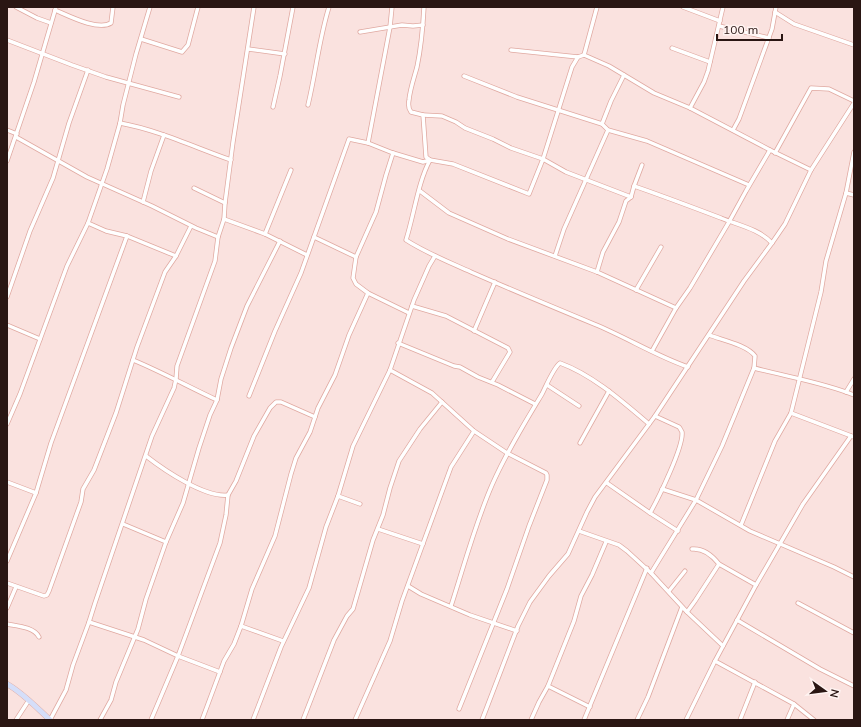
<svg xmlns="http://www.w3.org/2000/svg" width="861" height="727" viewBox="0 0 861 727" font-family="Mulish,sans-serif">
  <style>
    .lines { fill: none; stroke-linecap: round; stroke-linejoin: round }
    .street-casing { stroke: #e0a9a1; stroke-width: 5 }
    .secondary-casing { stroke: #e0a9a1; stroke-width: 6 }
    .street { stroke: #fff; stroke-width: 3.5 }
    .secondary { stroke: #d5def9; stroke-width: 5 }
  </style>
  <rect width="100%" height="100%" fill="#fae2df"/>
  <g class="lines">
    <defs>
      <g id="street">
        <polyline points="16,7 37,18 51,23"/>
        <path d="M424,7C423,26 421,48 417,67C414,78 410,89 409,100C408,105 408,108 411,112L423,115L426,157L430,160L453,164L529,194L543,159L572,67L578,57"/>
        <polyline points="683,7 720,21"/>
        <path d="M55,10C69,16 98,31 111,23L113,7"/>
        <polyline points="775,12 794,24 854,45"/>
        <polyline points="719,26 769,38"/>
        <polyline points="360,32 402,25 413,26 423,25"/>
        <polyline points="141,39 182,52 188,45 198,7"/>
        <polyline points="7,40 72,65 106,77 179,97"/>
        <polyline points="672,48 710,62"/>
        <polyline points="248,49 285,54"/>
        <polyline points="511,50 578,57 584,55 609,66 654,93 690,108 770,150 811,170"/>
        <polyline points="584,55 597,7"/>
        <polyline points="464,76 517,97 602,124 608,130 647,141 749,185"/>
        <path d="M308,105C316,72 319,39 329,7"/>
        <polyline points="273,107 280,76 293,7"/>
        <polyline points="690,108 704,82 708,71 723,7"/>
        <polyline points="423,115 442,116 456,122 465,128 493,139 511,148 543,159 566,172 631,197"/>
        <path d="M120,123C158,130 194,147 231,160"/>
        <polyline points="602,124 611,101 624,75"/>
        <polyline points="7,130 17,134"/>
        <polyline points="733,130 739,119 772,29 776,7"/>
        <polyline points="16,137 87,177 152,206 196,228 218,237"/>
        <polyline points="368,143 390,27 392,7"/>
        <polyline points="393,153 386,175 376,212 356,257 353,278 356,284 368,293 409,313"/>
        <polyline points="775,153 811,88 829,89 854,101"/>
        <path d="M430,160C418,182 414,215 406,240C426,253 449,262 471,272C512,290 553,307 594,324C626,337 656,356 688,367"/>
        <polyline points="7,161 34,82 56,7"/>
        <polyline points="634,186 642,165"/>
        <polyline points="194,188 225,203"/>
        <polyline points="420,191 449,213 508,239 597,272 676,308"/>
        <polyline points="846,193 854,195"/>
        <polyline points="143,202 151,171 164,135"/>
        <polyline points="224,219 265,234 307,255"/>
        <polyline points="265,234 291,170"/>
        <polyline points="127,236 176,256"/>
        <polyline points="314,237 356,257"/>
        <polyline points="555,256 564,229 608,130"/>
        <path d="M597,272L603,252L619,222L626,201L631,197L634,186C663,196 692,207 721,218C738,225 759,229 772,243"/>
        <polyline points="636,290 661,247"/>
        <polyline points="7,297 30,231 53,178 69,123 88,70"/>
        <polyline points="412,306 446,316 508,348 510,352 492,382"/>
        <polyline points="7,325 40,339"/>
        <polyline points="474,331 495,282"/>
        <polyline points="398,343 454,366 460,367 478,377 498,385 535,404"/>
        <polyline points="652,351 676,308 690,288 729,222 746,191 770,150"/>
        <path d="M133,360C162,372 189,387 217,400"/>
        <path d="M754,368C788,377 822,382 854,395"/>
        <polyline points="390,370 432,393 474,431 507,453 546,473 547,475 547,480 529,526 507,589 459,709"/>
        <polyline points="547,385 579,406"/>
        <polyline points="846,392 854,379"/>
        <polyline points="249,396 275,331 301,273 349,139 368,143 393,153 423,162 430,160"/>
        <polyline points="791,413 854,437"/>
        <polyline points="7,424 20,394 67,266 88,223"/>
        <polyline points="580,443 609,391"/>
        <path d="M146,456C164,470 205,498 228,495"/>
        <polyline points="7,482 36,493"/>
        <polyline points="607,483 650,513 678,531"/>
        <polyline points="662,489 696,500 750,531 834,567 854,577"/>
        <polyline points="338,496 360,504"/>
        <path d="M650,513C658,499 684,446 682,432C681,430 680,428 679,427L655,416"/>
        <polyline points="123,524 166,542"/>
        <polyline points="741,525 775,441 791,413 821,292 826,261 846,193 854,152"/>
        <polyline points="378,529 423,544"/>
        <polyline points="579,531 619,545 627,551 651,573 687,612 723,646"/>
        <path d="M692,549C703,548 712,555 719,564L756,585"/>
        <polyline points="7,561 36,493 51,443 127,236 106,231 88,223 107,169 120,123 123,105 136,54 150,7"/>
        <path d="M651,573L696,500L722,446L754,368L755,356C747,345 722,340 709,335"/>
        <polyline points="7,583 44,596 47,595 49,591 81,502 83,489 94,470 116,413 137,347 165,272 176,256 191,226"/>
        <polyline points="408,586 421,594 470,615 517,631"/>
        <polyline points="669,591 685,571"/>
        <polyline points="798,603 854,633"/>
        <path d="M451,606C464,566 475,524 492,485C506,453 524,424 542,394C546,386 554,367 560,363C593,375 623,402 649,424"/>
        <polyline points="7,608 16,587"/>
        <polyline points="687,612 695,601 719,564"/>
        <polyline points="737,620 820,669 854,686"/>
        <polyline points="89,622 144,640 178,656 220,672"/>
        <path d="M7,624C17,626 34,627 39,637"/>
        <polyline points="241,626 283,641"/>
        <polyline points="548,686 590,707"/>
        <polyline points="16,720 29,700"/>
        <polyline points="50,720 66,690 73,665 89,622 95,603 152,436 174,388 176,379 177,366 215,261 218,237 224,219 225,203 233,142 254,7"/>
        <polyline points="100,720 111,700 116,682 138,629 146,599 166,542 183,503 199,448 210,415 217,400 221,379 231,348 247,306 280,241"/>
        <polyline points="151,720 178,656 220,543 226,515 228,495 236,481 254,436 270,408 276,402 281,402 315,417"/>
        <polyline points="202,720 224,661 234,644 241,626 252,589 275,536 291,474 296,458 310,432 318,408 335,375 349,335 368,293"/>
        <polyline points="253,720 281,647 309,588 326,527 338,496 353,446 390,370 414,300 429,266 435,256"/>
        <polyline points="303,720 334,640 347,616 353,609 373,540 383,515 390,488 399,461 420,429 442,402"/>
        <polyline points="355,720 390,641 402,601 451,467 474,431"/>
        <polyline points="482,720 518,626 530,602 549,576 568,554 587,512 595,497 655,416 744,281 772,243 785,224 811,170 854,103"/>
        <polyline points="531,720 539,702 548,686 574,621 581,596 592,575 606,542"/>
        <polyline points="584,720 647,568"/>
        <polyline points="637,720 648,697 682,607"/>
        <polyline points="686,720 715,661"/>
        <polyline points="740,720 755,682"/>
        <polyline points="787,720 794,704"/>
        <polyline points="814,720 794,704 715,661 756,585 803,504 851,436"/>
      </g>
      <path id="secondary" d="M7,684C23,693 36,707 50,720"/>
    </defs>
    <use href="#street" class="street-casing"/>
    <use href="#secondary" class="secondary-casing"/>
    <use href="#street" class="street"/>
    <use href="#secondary" class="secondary"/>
  </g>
  <rect width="861" height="727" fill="none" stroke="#2a1613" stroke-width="16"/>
  <g transform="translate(825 691) rotate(104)" stroke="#fff3f1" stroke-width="3" paint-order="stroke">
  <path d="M0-3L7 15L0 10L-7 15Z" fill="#2a1613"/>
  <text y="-6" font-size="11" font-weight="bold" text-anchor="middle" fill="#2a1613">N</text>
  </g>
  <path d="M717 34v6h65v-6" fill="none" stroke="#2a1613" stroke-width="2"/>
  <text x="723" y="34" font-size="12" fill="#2a1613" stroke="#fff3f1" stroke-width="3" paint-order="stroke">100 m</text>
</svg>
